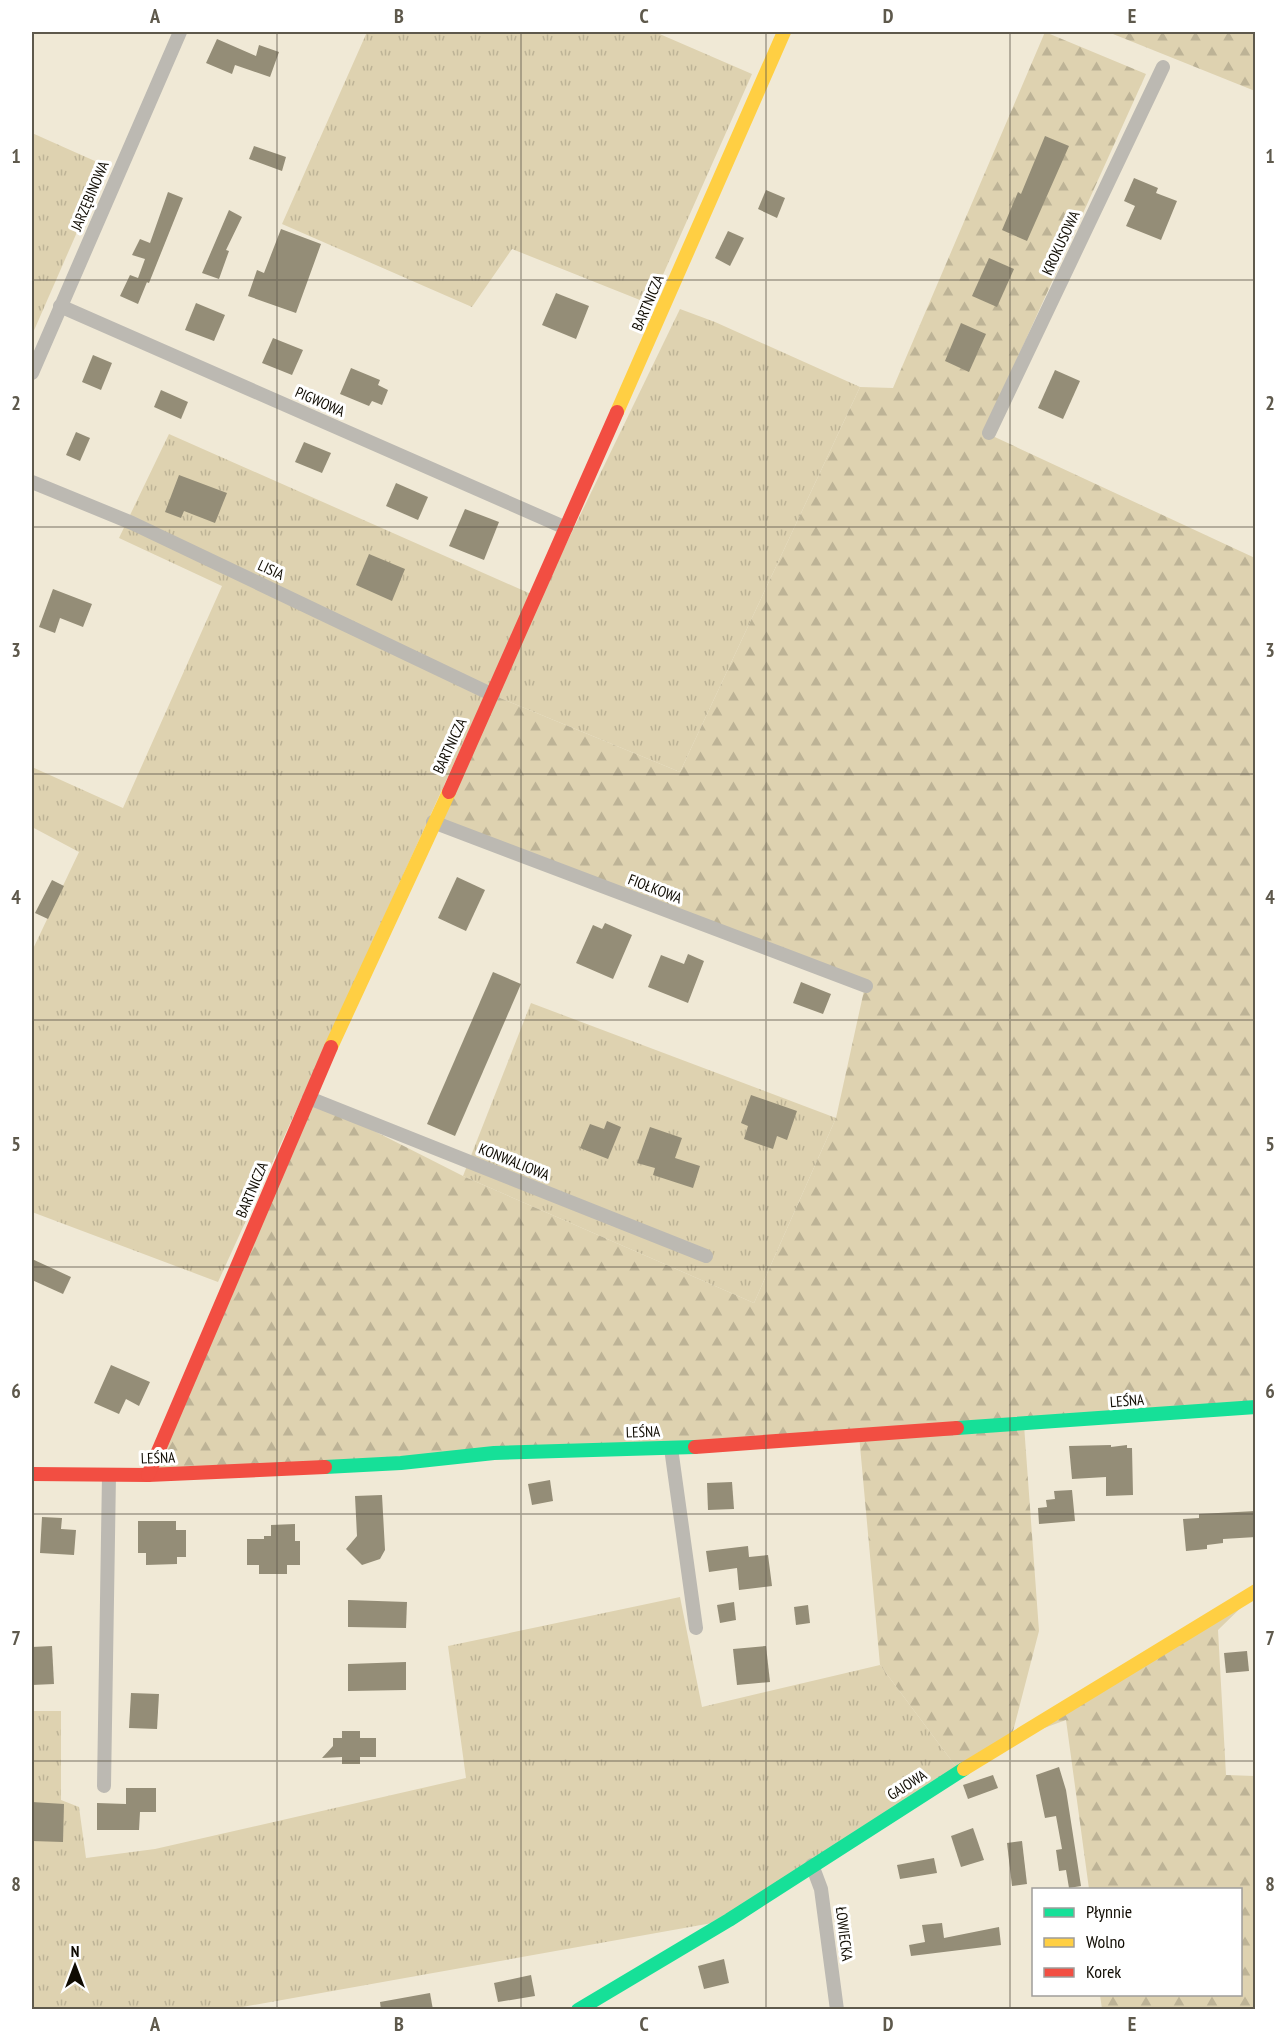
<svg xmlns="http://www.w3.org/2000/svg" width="1287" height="2041" viewBox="0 0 1287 2041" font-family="'PT Sans Narrow',sans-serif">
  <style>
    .grass { fill: url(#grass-tufts) }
    .forest { fill: url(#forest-firs) }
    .building { fill: #948d77 }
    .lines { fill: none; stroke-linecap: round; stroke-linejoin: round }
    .street { stroke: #bcb9b2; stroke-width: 14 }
    .fast { stroke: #16e098; stroke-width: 14 }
    .slow { stroke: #ffcf43; stroke-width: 14 }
    .jam { stroke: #f24e42; stroke-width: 14 }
    .grid { fill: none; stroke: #5e594c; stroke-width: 1.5; stroke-opacity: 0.55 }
    .labels { text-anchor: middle; stroke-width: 6; stroke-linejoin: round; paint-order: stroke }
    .street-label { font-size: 15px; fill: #0f0b02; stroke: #fff }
    .neatline { fill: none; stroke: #5e594c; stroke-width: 2 }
    .grid-label { font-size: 20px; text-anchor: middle; font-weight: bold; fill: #5e594c }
  </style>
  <defs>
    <pattern id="grass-tufts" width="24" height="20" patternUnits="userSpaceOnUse" patternTransform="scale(1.5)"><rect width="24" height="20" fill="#ded2b0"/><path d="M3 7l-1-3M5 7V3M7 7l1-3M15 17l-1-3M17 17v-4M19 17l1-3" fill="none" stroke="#bdb396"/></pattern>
    <pattern id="forest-firs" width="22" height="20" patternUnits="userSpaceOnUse" patternTransform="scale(1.5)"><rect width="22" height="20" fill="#ded2b0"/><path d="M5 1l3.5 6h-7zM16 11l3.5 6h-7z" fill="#bdb396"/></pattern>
  </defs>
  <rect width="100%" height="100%" fill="#f0e9d6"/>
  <g class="grass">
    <polygon points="367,32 655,32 752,74 650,304 512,249 472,307 282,224"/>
    <polygon points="32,133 106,166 32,335"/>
    <polygon points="680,309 715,322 860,387 680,772 493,695"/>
    <polygon points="169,434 531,594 218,1282 32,1212 32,951 79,852 32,827 32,767 123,808 222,586 119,538"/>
    <polygon points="531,1003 836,1118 754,1303 463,1176"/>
    <polygon points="680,1597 702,1707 880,1665 960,1772 729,1920 231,2009 32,2010 32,1711 61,1711 61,1800 79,1807 86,1858 155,1849 466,1778 448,1646"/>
  </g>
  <g class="forest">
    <polygon points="1045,32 1146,74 984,432 1255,558 1255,1411 1024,1425 1039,1631 1011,1739 1255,1594 1218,1630 1226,1775 1255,1776 1255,2009 1102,2009 1100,1995 1240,1994 1240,1890 1089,1889 1066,1720 1011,1740 960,1772 880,1665 859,1435 148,1475 309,1098 463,1176 754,1303 836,1118 865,986 433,822 493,695 680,772 860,387 893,388"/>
    <polygon points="1108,32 1255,32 1255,91"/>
  </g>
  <g class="building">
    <polygon points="217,39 256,56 259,45 279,52 270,77 235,65 232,74 206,63"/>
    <polygon points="1045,136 1069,146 1027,241 1002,230 1018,192 1021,194"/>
    <polygon points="254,146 286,157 282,171 249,159"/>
    <polygon points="1134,178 1158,188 1156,193 1177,201 1161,240 1126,226 1135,206 1124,201"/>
    <polygon points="766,190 785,198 777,218 758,209"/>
    <polygon points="168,192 183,198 149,283 141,280 147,282 138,304 120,296 130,275 138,278 145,259 132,255 140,239 150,243"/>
    <polygon points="229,210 242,217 226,250 229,251 219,279 202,273"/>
    <polygon points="281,229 321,244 296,313 248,296 257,270 264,273"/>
    <polygon points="728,231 744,238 730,266 715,258"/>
    <polygon points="989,258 1014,269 997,307 972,296"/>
    <polygon points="556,293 589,306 576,339 542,325"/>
    <polygon points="196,303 225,315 214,341 185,330"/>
    <polygon points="961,323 986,334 969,372 945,361"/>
    <polygon points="273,338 303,350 292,375 262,363"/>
    <polygon points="93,355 112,363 101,390 82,382"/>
    <polygon points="351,368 380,380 378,385 388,390 382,405 372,401 369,406 340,394"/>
    <polygon points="1055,370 1080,381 1063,419 1038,408"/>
    <polygon points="161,390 188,402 181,419 154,407"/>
    <polygon points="76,432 90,438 80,461 66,455"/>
    <polygon points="304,442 331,453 322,473 295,462"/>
    <polygon points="179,475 227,493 215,523 184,511 181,518 165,512"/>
    <polygon points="396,483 428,497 418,520 386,506"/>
    <polygon points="465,509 499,522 484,560 449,546"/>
    <polygon points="369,554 405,569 392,601 356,585"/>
    <polygon points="53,589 92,604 83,627 60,618 55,633 39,627"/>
    <polygon points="457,877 485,890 466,931 438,918"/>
    <polygon points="52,880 64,886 48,919 35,913"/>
    <polygon points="605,923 632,935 613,979 576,963 593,925 602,929"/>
    <polygon points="688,954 704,961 688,1003 648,987 661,955 684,964"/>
    <polygon points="493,972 521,984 455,1136 427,1124"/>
    <polygon points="801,982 831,994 823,1014 793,1003"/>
    <polygon points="751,1095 797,1111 787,1140 777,1136 773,1149 744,1139 748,1126 741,1123"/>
    <polygon points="607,1121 621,1127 608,1159 580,1148 590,1124 604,1129"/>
    <polygon points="650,1127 682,1138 675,1158 700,1166 693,1188 653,1175 655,1168 637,1163"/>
    <polygon points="32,1259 71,1277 63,1294 32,1280"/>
    <polygon points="111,1365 150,1382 139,1406 126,1399 119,1414 94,1403"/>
    <polygon points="1111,1445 1111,1447 1127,1445 1127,1448 1132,1448 1133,1495 1106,1496 1106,1477 1072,1479 1069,1446"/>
    <polygon points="550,1480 553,1501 532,1505 528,1484"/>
    <polygon points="732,1482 734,1509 708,1510 707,1483"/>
    <polygon points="1072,1490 1075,1521 1039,1524 1038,1508 1047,1507 1046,1500 1055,1499 1054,1491"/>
    <polygon points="382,1495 385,1550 380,1559 362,1565 346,1549 357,1536 355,1496"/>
    <polygon points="1256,1511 1256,1537 1223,1539 1223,1543 1207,1545 1207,1549 1186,1551 1183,1519 1199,1518 1199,1514"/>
    <polygon points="42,1517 62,1518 61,1529 76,1530 74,1555 40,1553"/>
    <polygon points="138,1521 176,1521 176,1530 186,1530 186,1557 177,1557 177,1564 146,1565 146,1553 138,1553"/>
    <polygon points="295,1524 295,1541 300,1541 300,1565 287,1565 287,1574 259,1574 259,1565 247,1565 247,1539 264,1539 264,1536 271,1536 271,1525"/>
    <polygon points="748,1546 749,1557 768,1555 772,1586 739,1590 737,1568 709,1572 706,1551"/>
    <polygon points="348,1600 407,1602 406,1628 348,1627"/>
    <polygon points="734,1602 736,1620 720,1623 717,1605"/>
    <polygon points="808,1605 810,1623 796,1625 794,1607"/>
    <polygon points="52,1646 54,1684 32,1685 32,1647"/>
    <polygon points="766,1646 770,1682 737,1685 733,1649"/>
    <polygon points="1247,1651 1249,1671 1226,1673 1224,1653"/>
    <polygon points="406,1662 406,1690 348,1691 348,1664"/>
    <polygon points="131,1693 159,1694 157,1729 129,1728"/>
    <polygon points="342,1731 360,1731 360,1738 376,1738 376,1757 360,1757 360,1764 342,1764 342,1757 322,1758 333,1746 333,1738 342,1738"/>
    <polygon points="1059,1767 1066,1790 1081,1886 1069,1888 1066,1870 1059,1871 1056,1850 1062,1849 1056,1816 1045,1818 1036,1775"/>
    <polygon points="993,1775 998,1788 968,1799 963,1785"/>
    <polygon points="126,1788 156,1788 156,1812 140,1812 139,1830 97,1830 97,1803 126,1804"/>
    <polygon points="32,1802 64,1804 63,1842 32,1841"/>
    <polygon points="973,1828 984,1860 961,1867 951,1836"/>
    <polygon points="1022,1841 1027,1884 1012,1886 1007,1843"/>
    <polygon points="934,1858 937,1873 900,1879 897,1865"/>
    <polygon points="942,1923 944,1938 999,1927 1001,1945 911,1956 909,1945 925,1942 922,1925"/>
    <polygon points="724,1959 729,1983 704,1989 698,1966"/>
    <polygon points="531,1975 535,1996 498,2002 494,1983"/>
    <polygon points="430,1993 433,2010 381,2010 380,2002"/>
  </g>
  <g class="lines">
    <g class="street">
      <polyline points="60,306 566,528"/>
      <polyline points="32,373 180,32"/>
      <polyline points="989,433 1163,67"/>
      <polyline points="32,482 132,523 493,695"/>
      <polyline points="433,822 866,986"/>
      <polyline points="309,1098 706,1256"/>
      <polyline points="671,1448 696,1628"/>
      <polyline points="104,1786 109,1475"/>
      <polyline points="812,1865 821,1889 837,2010"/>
    </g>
    <g class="fast">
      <polyline points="957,1428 1256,1407"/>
      <polyline points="325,1467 401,1463 494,1453 695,1447"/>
      <polyline points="578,2010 729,1920 964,1769"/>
    </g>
    <g class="slow">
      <polyline points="617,412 784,32"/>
      <polyline points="331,1047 449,792"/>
      <polyline points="964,1769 1256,1591"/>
    </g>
    <g class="jam">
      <polyline points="449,792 617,412"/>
      <polyline points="695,1447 957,1428"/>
      <polyline points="32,1474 148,1475 325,1467"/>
      <polyline points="148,1475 331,1047"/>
    </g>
  </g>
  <path class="grid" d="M277,32V2010M521,32V2010M766,32V2010M1010,32V2010M32,280H1256M32,527H1256M32,774H1256M32,1020H1256M32,1267H1256M32,1514H1256M32,1761H1256"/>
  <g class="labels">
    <g class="street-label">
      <text transform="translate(90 196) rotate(-67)" y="5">JARZĘBINOWA</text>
      <text transform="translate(1061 243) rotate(-65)" y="5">KROKUSOWA</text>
      <text transform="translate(648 303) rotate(-67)" y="5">BARTNICZA</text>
      <text transform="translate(320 402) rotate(24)" y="5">PIGWOWA</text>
      <text transform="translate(271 570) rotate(25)" y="5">LISIA</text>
      <text transform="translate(450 746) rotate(-65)" y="5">BARTNICZA</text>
      <text transform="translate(655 889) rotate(21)" y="5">FIOŁKOWA</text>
      <text transform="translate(514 1162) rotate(22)" y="5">KONWALIOWA</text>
      <text transform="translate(252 1190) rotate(-67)" y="5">BARTNICZA</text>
      <text transform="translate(1127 1401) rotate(-4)" y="5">LEŚNA</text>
      <text transform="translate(643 1432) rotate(-2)" y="5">LEŚNA</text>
      <text transform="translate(158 1458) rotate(-2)" y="5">LEŚNA</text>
      <text transform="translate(907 1785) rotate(-32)" y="5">GAJOWA</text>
      <text transform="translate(844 1934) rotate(83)" y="5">ŁOWIECKA</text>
    </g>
  </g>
  <rect width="1287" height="2041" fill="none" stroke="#ffffff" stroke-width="66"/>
  <rect x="1032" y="1888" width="210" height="108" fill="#ffffff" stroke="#9f9d9a" stroke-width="1.5"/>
  <rect x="1044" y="1908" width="30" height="9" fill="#16e098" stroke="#9f9d9a" stroke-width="1.5"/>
  <text x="1086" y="1918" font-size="18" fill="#0f0b02">Płynnie</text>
  <rect x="1044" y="1938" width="30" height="9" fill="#ffcf43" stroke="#9f9d9a" stroke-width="1.5"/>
  <text x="1086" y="1948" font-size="18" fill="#0f0b02">Wolno</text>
  <rect x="1044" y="1968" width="30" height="9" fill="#f24e42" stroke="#9f9d9a" stroke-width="1.5"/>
  <text x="1086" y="1978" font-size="18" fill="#0f0b02">Korek</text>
  <g transform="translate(75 1966)" stroke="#ffffff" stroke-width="4.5" paint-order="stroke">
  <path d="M0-4.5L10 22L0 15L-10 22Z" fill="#0f0b02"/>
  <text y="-9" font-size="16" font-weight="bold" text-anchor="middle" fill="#0f0b02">N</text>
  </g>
  <rect x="33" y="33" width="1221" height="1975" class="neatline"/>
  <g class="grid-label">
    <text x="155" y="23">A</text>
    <text x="399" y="23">B</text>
    <text x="644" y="23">C</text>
    <text x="888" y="23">D</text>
    <text x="1132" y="23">E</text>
    <text x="16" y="163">1</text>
    <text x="1270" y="163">1</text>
    <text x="16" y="410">2</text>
    <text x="1270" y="410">2</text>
    <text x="16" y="657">3</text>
    <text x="1270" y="657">3</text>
    <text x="16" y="904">4</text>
    <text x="1270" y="904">4</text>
    <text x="16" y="1151">5</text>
    <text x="1270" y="1151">5</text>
    <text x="16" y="1398">6</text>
    <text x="1270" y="1398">6</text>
    <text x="16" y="1645">7</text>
    <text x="1270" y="1645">7</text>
    <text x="16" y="1891">8</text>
    <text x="1270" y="1891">8</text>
    <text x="155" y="2031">A</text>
    <text x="399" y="2031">B</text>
    <text x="644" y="2031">C</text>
    <text x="888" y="2031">D</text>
    <text x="1132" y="2031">E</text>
  </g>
</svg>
